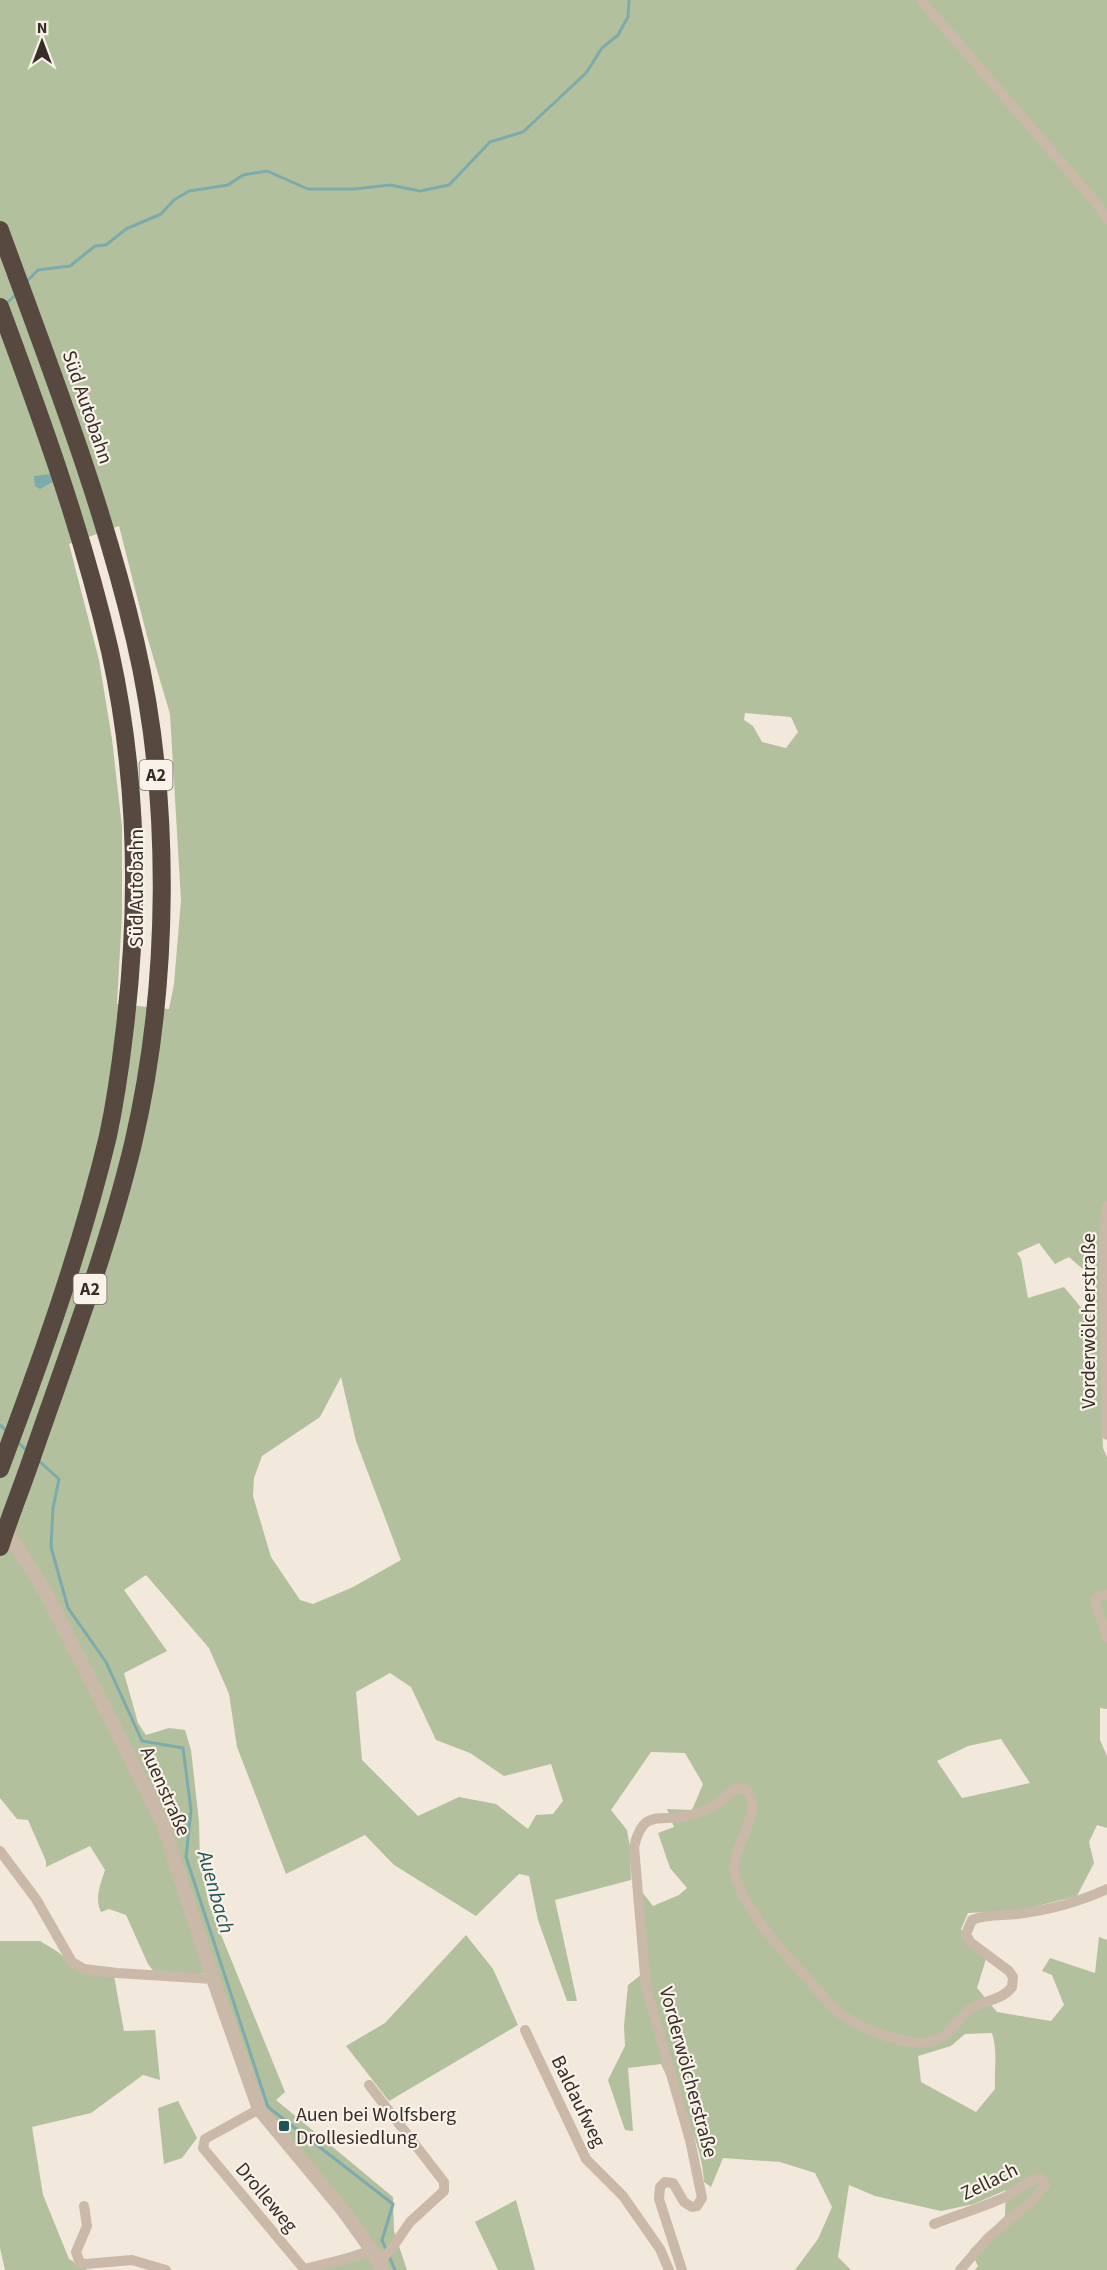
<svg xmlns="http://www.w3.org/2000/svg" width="1107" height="2270" viewBox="0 0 1107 2270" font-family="'Source Sans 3',sans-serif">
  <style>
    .green { fill: #b3c09d; fill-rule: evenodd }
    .water { fill: #7cabae }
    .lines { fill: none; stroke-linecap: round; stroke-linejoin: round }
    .stream { stroke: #7cabae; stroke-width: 3 }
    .minor { stroke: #cab9a8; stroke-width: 10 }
    .tertiary { stroke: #cab9a8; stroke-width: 14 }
    .motorway { stroke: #574840; stroke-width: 18 }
    .poi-dot { fill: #1f5257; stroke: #f9f2e9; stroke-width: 2 }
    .labels { text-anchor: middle; stroke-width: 4.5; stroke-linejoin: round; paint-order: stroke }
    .shield { fill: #f9f2e9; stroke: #716862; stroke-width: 1.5 }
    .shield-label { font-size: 18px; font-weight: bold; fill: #372d28 }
    .street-label { font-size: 20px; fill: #372d28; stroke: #f9f2e9 }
    .poi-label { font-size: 20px; fill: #372d28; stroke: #f9f2e9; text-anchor: start }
    .water-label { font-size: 21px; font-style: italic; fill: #1f5257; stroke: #f9f2e9 }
  </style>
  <rect width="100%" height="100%" fill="#f2e8dc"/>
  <g class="green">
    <path d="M0,0H1107V1416L1102,1417L1103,1448L1107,1457V1709L1100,1708V1740L1107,1756V1828L1097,1825L1089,1842L1094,1863L1077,1896L1021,1910L968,1913L961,1929L969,1945L986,1959L977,1988L997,2012L1051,2021L1064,2005L1052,1975L1042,1971L1050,1958L1095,1973L1099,1937L1107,1940V2270H975L978,2266L970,2250L1005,2216L1006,2190L974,2204L941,2211L875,2196L849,2185L838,2257L851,2270H795L818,2239L832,2207L815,2173L780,2162L723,2158L711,2187L704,2182C702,2140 679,2102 661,2064L628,2068L633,2131L625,2130L608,2080L625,2046L624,2026L628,1985L642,1974L635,1883L653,1906L679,1895L687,1888L670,1868L658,1833L674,1827L667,1809L692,1810L703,1784L685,1753L651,1752L611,1810L627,1830L630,1847L631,1880L555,1900L577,2001H567L538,1920L529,1876L519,1874L476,1916L394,1865L365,1835L286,1874L237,1747L229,1694L209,1648L146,1575L124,1590L167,1651L124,1673L138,1723L146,1735L169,1728L185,1730L191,1750L199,1822L200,1864L209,1905L285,2092L276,2100L393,2197L394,2231L407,2270H317L316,2263L366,2247L264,2107L216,1972L196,1974L154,1972L148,1964L126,1915L109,1909L101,1912C94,1898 101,1883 105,1870L90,1846L46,1867V1861L28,1820L17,1819L0,1798ZM119,526L147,636L170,714L181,900L174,984L169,1009L117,1004L122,915V827L112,739L99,660L69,544ZM745,713L791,717L798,732L786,748L762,742L753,726L744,720ZM1039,1243L1055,1264L1069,1257L1085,1271L1095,1269L1089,1317L1064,1287L1028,1298L1021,1259L1017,1253ZM341,1377L356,1441L401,1560L353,1587L313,1604L300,1600L271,1557L253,1496L254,1478L262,1456L320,1417ZM390,1673L411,1687L436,1740L470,1753L504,1776L551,1764L563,1801L553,1814L536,1815L528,1829L496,1804L459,1797L418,1816L362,1760L356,1692ZM1001,1739L1030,1783L962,1798L937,1761L968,1746ZM992,2033C998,2053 994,2068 995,2089L976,2112L921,2082L918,2056L951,2046L965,2034Z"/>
    <polygon points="466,1935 493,1969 518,2025 389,2101 346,2046 385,2023"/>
    <polygon points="0,1941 40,1941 58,1952 77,1969 113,1970 124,2031 155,2030 160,2080 143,2075 91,2113 32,2127 43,2195 69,2259 87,2270 5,2270 0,2248"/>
    <polygon points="178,2101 197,2138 182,2158 164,2164 158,2108"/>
    <polygon points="516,2200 535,2270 498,2270 475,2222"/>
  </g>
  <polygon class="water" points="51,474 53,482 40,489 35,486 34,476"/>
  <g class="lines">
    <g class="stream">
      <polyline points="26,282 38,270 70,266 95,246 106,245 126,229 161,214 174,200 189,191 228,185 243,175 267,171 308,189 354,189 390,185 420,191 449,185 490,142 523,132 586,73 602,48 618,35 628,17 629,0"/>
      <polyline points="6,304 16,294"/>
      <polyline points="0,1425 8,1432"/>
      <polyline points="17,1441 27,1451"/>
      <polyline points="39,1461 59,1479 53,1508 51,1547 68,1608 106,1662 142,1741 183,1748 191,1810 186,1857 268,2107 393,2204 382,2240 386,2250"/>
      <polyline points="389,2256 395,2270"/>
    </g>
    <g class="minor">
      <polyline points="921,0 1098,205 1107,219"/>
      <polyline points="1107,1206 1104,1234 1107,1435"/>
      <polyline points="1107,1594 1097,1597 1095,1602 1107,1638"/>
      <polyline points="0,1851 36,1899 72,1962 84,1969 117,1973 213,1979"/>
      <polyline points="525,2030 586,2159 623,2196 660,2249 669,2270"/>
      <polyline points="369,2085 444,2182 444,2191 410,2222 390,2251 378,2261"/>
      <polyline points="259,2109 205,2139 203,2148 304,2269 373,2252"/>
      <polyline points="84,2206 87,2226 76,2252 80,2263 86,2264 132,2260 166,2270"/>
      <path d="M934,2224C957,2215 981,2208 1003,2198C1016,2192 1026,2180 1041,2178L1045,2185L1033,2200L988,2238L960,2270"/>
      <path d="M682,2270L659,2199L660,2187L665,2182L673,2183L684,2202L692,2207L697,2206L702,2198L690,2140L646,1987L634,1847C644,1805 662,1824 691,1815C699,1812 711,1809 717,1804C724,1799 728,1793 735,1789H745C769,1811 725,1850 736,1879C752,1921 780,1948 810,1981C820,1992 829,2006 841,2014C863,2030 910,2049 936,2040C951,2035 956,2019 969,2010C982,2000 1002,2001 1012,1987L1013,1977L1009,1971L970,1942L966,1934L972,1920C987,1914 1002,1916 1018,1914C1048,1910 1079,1902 1107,1889"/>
    </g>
    <polyline class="tertiary" points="3,1525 46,1593 162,1821 213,1979 259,2109 342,2209 373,2252 382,2270"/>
    <g class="motorway">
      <path d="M0,230C49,365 102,499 135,640C172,798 170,986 133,1144C107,1252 66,1358 30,1463C20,1492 9,1519 0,1547"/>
      <path d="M0,307C42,420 83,533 110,651C138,778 140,907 124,1035C120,1069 115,1103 108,1136C81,1249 41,1360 0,1469"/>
    </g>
  </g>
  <rect class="poi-dot" x="278" y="2120" width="12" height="12" rx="3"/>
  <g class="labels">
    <g class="shield">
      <rect x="139.5" y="760" width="33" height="30" rx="4.5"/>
      <rect x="73.5" y="1274" width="33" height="30" rx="4.5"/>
    </g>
    <g class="shield-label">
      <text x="156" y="781">A2</text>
      <text x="90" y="1295">A2</text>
    </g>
    <g class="street-label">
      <text transform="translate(88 407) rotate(71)" y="7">Süd Autobahn</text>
      <text transform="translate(136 888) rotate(-90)" y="7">Süd Autobahn</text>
      <text transform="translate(1088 1321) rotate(-90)" y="7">Vorderwölcherstraße</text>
      <text transform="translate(166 1791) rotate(66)" y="7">Auenstraße</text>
      <text transform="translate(689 2072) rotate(75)" y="7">Vorderwölcherstraße</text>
      <text transform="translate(579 2101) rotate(64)" y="7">Baldaufweg</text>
      <text transform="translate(989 2181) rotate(-26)" y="7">Zellach</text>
      <text transform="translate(267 2197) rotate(50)" y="7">Drolleweg</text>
    </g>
    <g class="poi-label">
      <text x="296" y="2121">Auen bei Wolfsberg<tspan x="296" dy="23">Drollesiedlung</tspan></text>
    </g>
    <g class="water-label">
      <text transform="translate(216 1892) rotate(74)" y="7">Auenbach</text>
    </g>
  </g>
  <g transform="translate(42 42)" stroke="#f9f2e9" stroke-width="4.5" paint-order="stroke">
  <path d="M0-4.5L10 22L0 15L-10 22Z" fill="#372d28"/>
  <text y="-9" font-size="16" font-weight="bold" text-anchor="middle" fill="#372d28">N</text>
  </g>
</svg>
